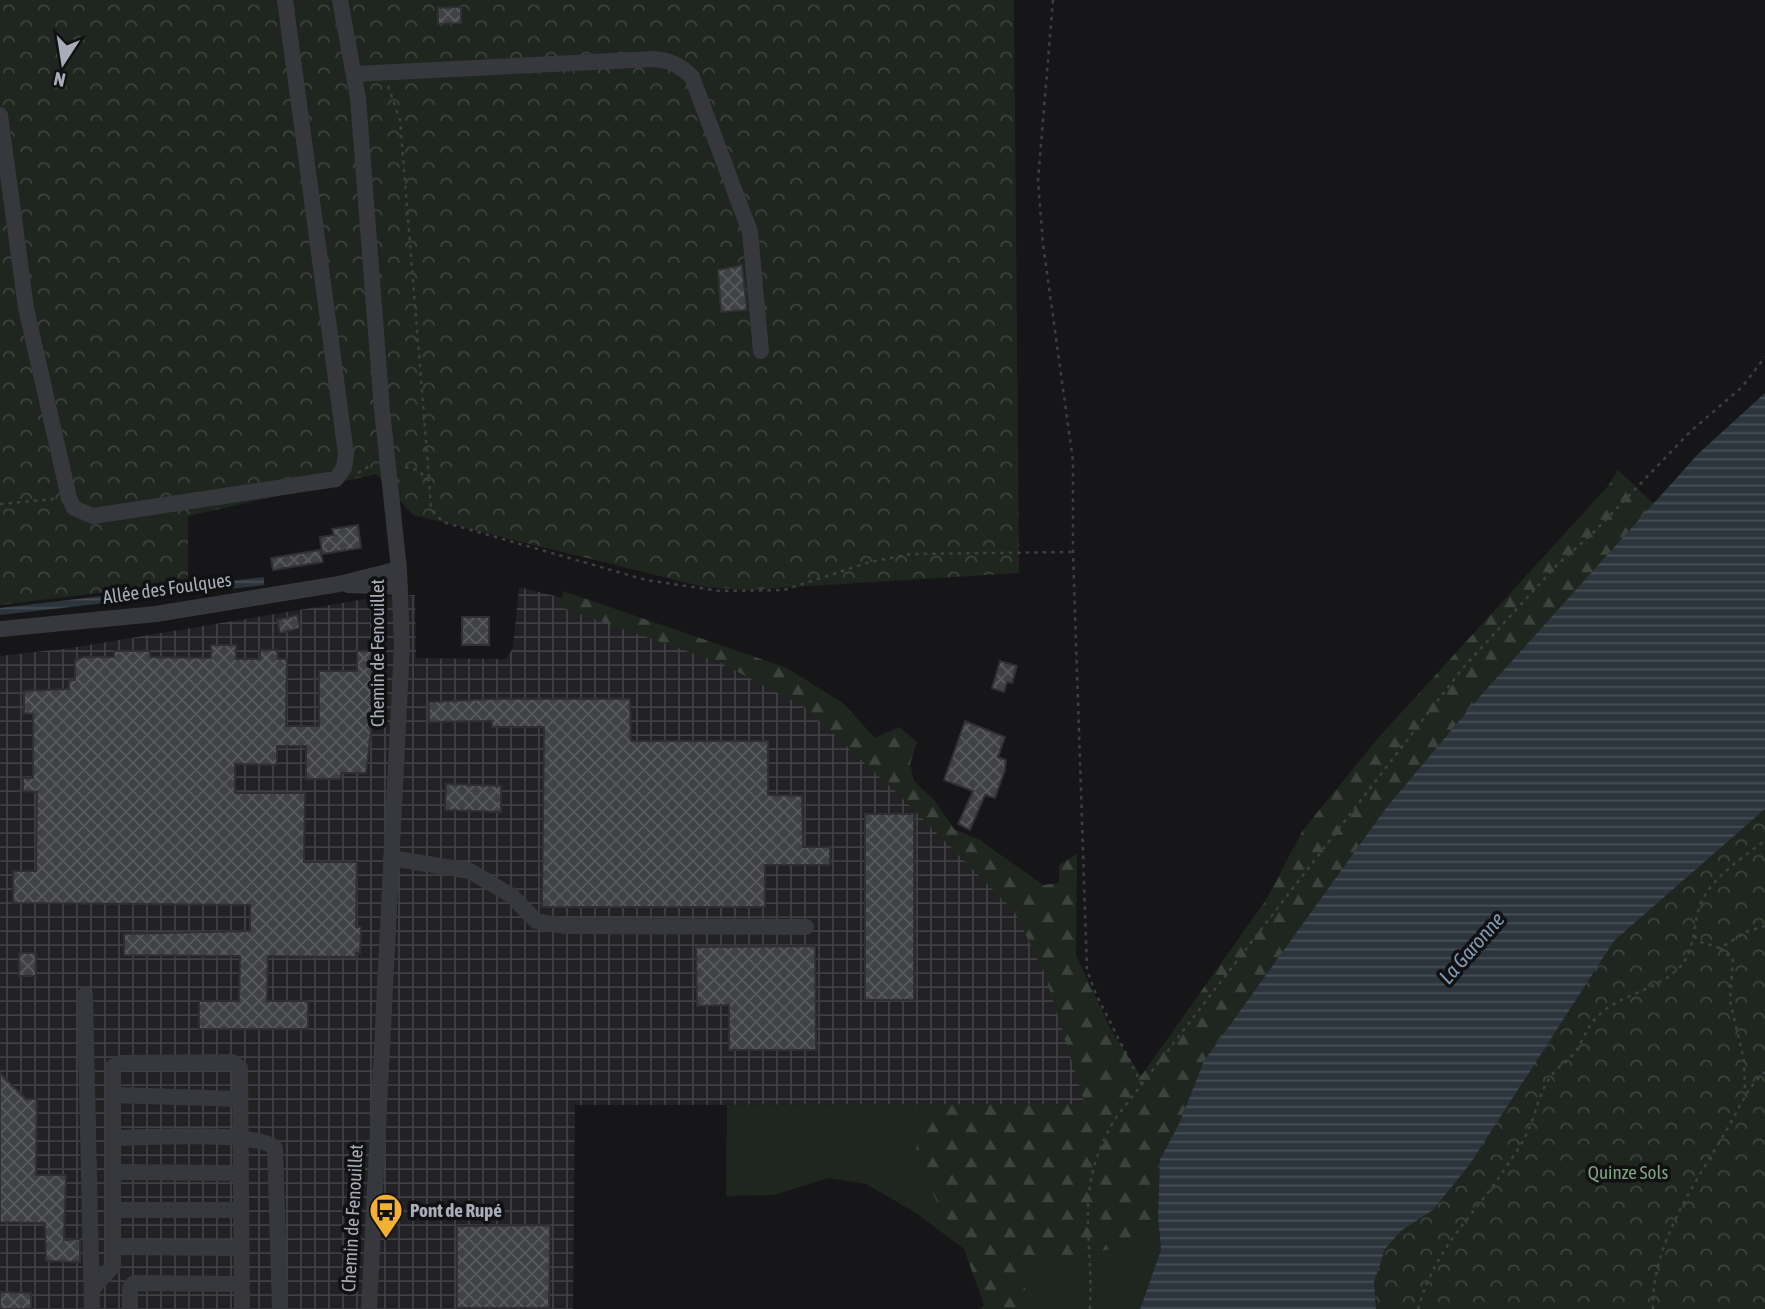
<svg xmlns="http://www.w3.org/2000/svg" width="1765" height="1309" viewBox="0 0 1765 1309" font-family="'Asap Condensed',sans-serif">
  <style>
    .industrial { fill: url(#industrial-grid) }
    .green { fill: #1e261f }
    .forest { fill: url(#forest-firs) }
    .park { fill: url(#park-crowns) }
    .water { fill: url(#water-rules) }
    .building { fill: url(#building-cross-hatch); stroke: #303034; stroke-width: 2 }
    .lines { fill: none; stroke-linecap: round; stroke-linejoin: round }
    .path { stroke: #3d3f44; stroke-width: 2.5; stroke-dasharray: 3.5 5; stroke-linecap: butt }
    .minor { stroke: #37383d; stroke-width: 16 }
    .labels { text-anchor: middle; stroke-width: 7; stroke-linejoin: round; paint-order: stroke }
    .street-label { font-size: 19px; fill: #a8adb8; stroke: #111113 }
    .park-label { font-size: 19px; fill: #7fa381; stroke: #111113 }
    .poi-label { font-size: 19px; font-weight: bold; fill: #a8adb8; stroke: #111113; text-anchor: start }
    .water-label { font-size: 21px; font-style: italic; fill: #7f9bb3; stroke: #111113 }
  </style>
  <defs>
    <pattern id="industrial-grid" width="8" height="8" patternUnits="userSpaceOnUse" patternTransform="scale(1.75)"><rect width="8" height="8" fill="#222225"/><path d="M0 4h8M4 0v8" fill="none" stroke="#3f3f43"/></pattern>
    <pattern id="forest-firs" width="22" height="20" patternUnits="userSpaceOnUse" patternTransform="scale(1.75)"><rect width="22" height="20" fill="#1e261f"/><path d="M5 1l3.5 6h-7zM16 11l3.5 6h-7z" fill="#3c433d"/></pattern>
    <pattern id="park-crowns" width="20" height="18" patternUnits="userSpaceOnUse" patternTransform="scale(1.75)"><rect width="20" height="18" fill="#1e261f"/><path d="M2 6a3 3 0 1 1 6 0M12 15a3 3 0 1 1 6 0" fill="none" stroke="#3c433d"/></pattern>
    <pattern id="water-rules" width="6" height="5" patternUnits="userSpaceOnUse" patternTransform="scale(1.75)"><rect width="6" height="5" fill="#2c353c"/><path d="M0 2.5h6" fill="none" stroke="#485056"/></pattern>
    <pattern id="building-cross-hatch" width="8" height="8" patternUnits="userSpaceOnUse" patternTransform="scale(1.75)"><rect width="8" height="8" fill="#404145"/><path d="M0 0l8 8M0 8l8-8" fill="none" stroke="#595a5e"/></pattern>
  </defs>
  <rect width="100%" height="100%" fill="#161618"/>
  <polygon class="industrial" points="519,587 603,608 809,686 1066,948 1118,1104 575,1105 573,1309 0,1309 0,656 71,648 378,597 415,595 416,658 506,659 513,648"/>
  <g class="green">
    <polygon points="920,1104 916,1152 934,1196 964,1249 916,1213 866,1184 829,1178 774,1195 726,1196 727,1105"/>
    <polygon points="1158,1217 1161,1250 1140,1309 1039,1309 1019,1279 1039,1264 1116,1248"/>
  </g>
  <polygon class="forest" points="1618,470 1654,504 1474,703 1386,808 1204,1061 1178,1126 1160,1159 1158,1217 1116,1248 1039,1264 1019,1279 1039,1309 980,1309 984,1305 964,1249 934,1196 916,1152 920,1104 1085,1104 1044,972 1014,911 897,793 804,707 721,663 560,607 563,591 787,668 843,703 875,738 899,727 917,742 910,764 914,781 935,801 954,829 980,840 1043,885 1059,883 1059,865 1077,854 1076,955 1111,1030 1141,1076 1266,900 1303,830 1379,737 1608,486"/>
  <g class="park">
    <polygon points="0,0 1014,0 1019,573 746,590 704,587 413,515 376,474 188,516 188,582 0,605"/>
    <polygon points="1765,809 1765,1309 1376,1309 1374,1282 1384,1249 1401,1231 1433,1210 1469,1164 1614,941"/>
  </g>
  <g class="water">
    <polygon points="1765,393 1765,809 1614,941 1470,1164 1433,1210 1401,1231 1385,1249 1374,1282 1376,1309 1140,1309 1161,1250 1158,1217 1160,1159 1178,1126 1204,1061 1386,808 1474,703 1699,453"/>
    <polygon points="264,577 264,585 0,615 0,608"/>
  </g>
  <g class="building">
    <polygon points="461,7 461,23 438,24 438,8"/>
    <polygon points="742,265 747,310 721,312 718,270"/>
    <polygon points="358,525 361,548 322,554 320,537 334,535 332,529"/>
    <polygon points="320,550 323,562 273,570 271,558"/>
    <polygon points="297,615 300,628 280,633 277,620"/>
    <rect x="462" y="617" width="27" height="28"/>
    <polygon points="211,645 236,645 236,659 260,659 260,650 277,650 278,659 287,659 286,726 319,726 319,671 357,671 357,651 373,651 372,724 366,773 341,773 341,779 306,779 306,746 277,746 277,765 235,764 235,793 305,793 304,862 357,862 356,927 361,927 360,953 356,953 356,957 268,956 267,1001 308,1001 308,1029 199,1029 199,1001 239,1001 240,956 124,955 124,934 250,931 250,905 13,903 13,871 36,871 37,792 23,791 23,778 33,778 33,714 24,713 24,691 69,689 69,680 75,680 75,660 84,657 114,657 114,651 150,651 150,657 211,658"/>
    <polygon points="1000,661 1017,666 1012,683 1007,682 1004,692 992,688"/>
    <polygon points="493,699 630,699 631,741 768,741 768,795 802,796 803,847 830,847 830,865 765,865 765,907 542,907 544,727 492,727 492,721 429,722 429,702"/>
    <polygon points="965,721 1005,737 998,757 1006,760 1005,770 995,798 985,795 970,830 958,824 973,791 944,780"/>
    <polygon points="446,784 501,786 501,812 445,810"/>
    <rect x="865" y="814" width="49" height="186"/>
    <polygon points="815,946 816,1050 729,1050 729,1005 697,1006 696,947"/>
    <rect x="19" y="953" width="17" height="23"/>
    <polygon points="0,1073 26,1099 37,1099 36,1175 66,1175 64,1240 80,1239 80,1262 46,1261 45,1223 0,1222"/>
    <polygon points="550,1225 549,1308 457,1308 457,1226"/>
    <polygon points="0,1292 31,1293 31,1309 0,1309"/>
  </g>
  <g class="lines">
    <g class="path">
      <polyline points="1053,0 1038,181 1043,244 1073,461 1073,552 1087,970 1096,994 1141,1083"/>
      <polyline points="388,86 400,120 429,478"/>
      <polyline points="405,467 418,470 429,481 431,509 443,522 646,580 720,591 784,590 870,562 911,554 1073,552"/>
      <polyline points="358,473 373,464"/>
      <polyline points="0,504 54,499"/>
      <polyline points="1694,936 1701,942 1720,948 1746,932 1765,926"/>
      <polyline points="1720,948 1733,959 1730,1001 1744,1060 1745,1092"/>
      <path d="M1090,1309C1094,1234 1072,1191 1115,1119L1462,669L1555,567L1595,531L1691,431L1742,387L1765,357"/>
      <path d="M1418,1309C1437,1242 1475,1217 1510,1161C1518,1150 1526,1137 1531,1124C1537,1108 1541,1088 1552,1075C1559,1065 1572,1059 1578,1048C1584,1037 1588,1026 1597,1017C1619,994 1656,991 1679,968C1695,952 1693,927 1699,908C1709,878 1742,859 1765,840"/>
      <path d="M1653,1309C1651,1244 1696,1183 1727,1129C1740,1108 1746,1088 1765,1072"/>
    </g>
    <g class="minor">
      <polyline points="340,0 358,98 382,410 399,569 402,646 369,1309"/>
      <path d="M354,74L653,59C669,60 680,65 692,77L750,232L761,351"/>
      <polyline points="0,115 26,308 69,498 74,508 93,516 336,479 344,468 346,454 285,0"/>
      <polyline points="348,585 400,587"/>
      <polyline points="0,629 156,614 339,584 399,569"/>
      <polyline points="391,858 470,871 512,896 536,921 563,926 806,927"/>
      <polyline points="85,995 92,1309"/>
      <polyline points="113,1095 240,1099"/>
      <path d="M114,1138C145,1138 256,1130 275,1148L280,1309"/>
      <polyline points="115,1172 241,1173"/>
      <polyline points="115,1210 241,1210"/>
      <polyline points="115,1247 241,1248"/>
      <polyline points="92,1289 113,1266 113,1067 120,1063 232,1062 240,1068 242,1309"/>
      <polyline points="130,1309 130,1288 134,1283 242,1284"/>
    </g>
  </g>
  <defs>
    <symbol id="bus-pin" viewBox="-11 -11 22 30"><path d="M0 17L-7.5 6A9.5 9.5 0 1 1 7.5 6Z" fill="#f2b134" stroke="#111113"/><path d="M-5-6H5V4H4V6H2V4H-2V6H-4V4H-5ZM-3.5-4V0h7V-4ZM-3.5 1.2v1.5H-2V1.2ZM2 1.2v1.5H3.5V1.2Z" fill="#111"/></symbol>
  </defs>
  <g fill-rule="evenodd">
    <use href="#bus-pin" x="367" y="1191" width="38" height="52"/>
  </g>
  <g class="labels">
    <g class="street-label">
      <text transform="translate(167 588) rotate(-8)" y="7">Allée des Foulques</text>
      <text transform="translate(377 653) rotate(-90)" y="7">Chemin de Fenouillet</text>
      <text transform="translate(352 1218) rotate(-87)" y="7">Chemin de Fenouillet</text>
    </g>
    <g class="park-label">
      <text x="1628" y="1179">Quinze Sols</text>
    </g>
    <g class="poi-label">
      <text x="410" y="1217">Pont de Rupé</text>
    </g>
    <g class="water-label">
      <text transform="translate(1472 948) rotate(-49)" y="7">La Garonne</text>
    </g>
  </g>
  <g transform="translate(63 63) rotate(192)" stroke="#111113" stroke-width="5" paint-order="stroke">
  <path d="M0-5L12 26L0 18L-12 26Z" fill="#a8adb8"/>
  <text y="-10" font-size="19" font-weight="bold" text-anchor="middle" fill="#a8adb8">N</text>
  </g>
</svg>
